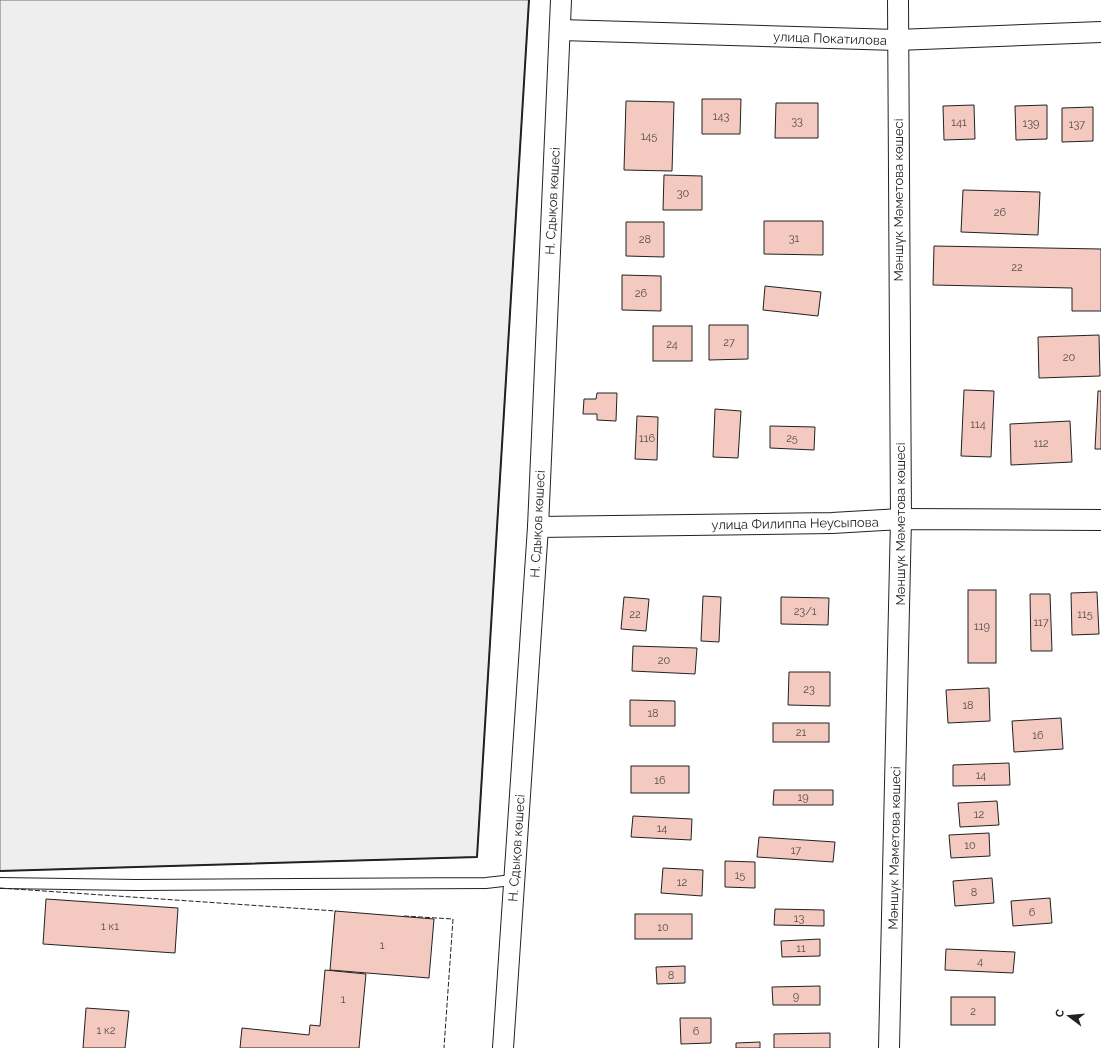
<svg xmlns="http://www.w3.org/2000/svg" width="1101" height="1048" viewBox="0 0 1101 1048" font-family="Raleway,sans-serif">
  <style>
    .green { fill: #eee; stroke: #6f6f6f }
    .building { fill: #f3c9c0; stroke: #222 }
    .lines { fill: none; stroke-linecap: round; stroke-linejoin: round }
    .service-casing { stroke: #222; stroke-width: 12 }
    .minor-casing { stroke: #222; stroke-width: 22 }
    .service { stroke: #fff; stroke-width: 10 }
    .minor { stroke: #fff; stroke-width: 20 }
    .fence { stroke: #222; stroke-width: 1; stroke-dasharray: 5 2; stroke-linecap: butt }
    .wall { stroke: #222; stroke-width: 2 }
    .labels { text-anchor: middle; stroke-width: 3; stroke-linejoin: round; paint-order: stroke }
    .number-label { font-size: 11px; fill: #564c4a }
    .street-label { font-size: 13px; fill: #222; stroke: #fff }
  </style>
  <rect width="100%" height="100%" fill="#fff"/>
  <polygon class="green" points="0,0 529,0 477,857 0,871"/>
  <g class="building">
    <polygon points="702,99 741,99 740,134 702,134"/>
    <polygon points="626,101 674,102 672,171 624,170"/>
    <polygon points="776,103 818,103 818,138 775,138"/>
    <polygon points="974,105 975,139 944,140 943,106"/>
    <polygon points="1047,105 1047,139 1016,140 1015,106"/>
    <polygon points="1093,107 1093,141 1062,142 1062,108"/>
    <polygon points="664,175 702,176 702,210 663,210"/>
    <polygon points="963,190 1040,192 1038,235 961,232"/>
    <polygon points="764,221 823,221 823,255 764,254"/>
    <polygon points="626,222 664,222 664,257 626,256"/>
    <polygon points="934,246 1101,249 1101,311 1072,311 1072,288 933,285"/>
    <polygon points="622,275 661,276 661,311 622,310"/>
    <polygon points="765,286 821,292 818,316 763,310"/>
    <polygon points="709,325 748,325 748,359 709,360"/>
    <rect x="653" y="326" width="39" height="35"/>
    <polygon points="1099,335 1100,376 1039,378 1038,337"/>
    <polygon points="964,390 994,391 991,457 961,456"/>
    <polygon points="1098,391 1101,391 1101,449 1095,449"/>
    <polygon points="597,393 617,393 616,421 597,420 597,414 583,414 584,399 596,399"/>
    <polygon points="715,409 741,411 738,458 713,457"/>
    <polygon points="637,416 658,417 657,460 635,459"/>
    <polygon points="1070,421 1072,462 1011,465 1010,424"/>
    <polygon points="770,426 815,427 814,450 770,448"/>
    <rect x="968" y="590" width="28" height="73"/>
    <polygon points="1097,592 1099,634 1072,635 1071,593"/>
    <polygon points="1030,594 1050,594 1052,651 1031,651"/>
    <polygon points="703,596 721,597 719,642 701,641"/>
    <polygon points="624,597 649,599 646,631 621,629"/>
    <polygon points="781,597 829,598 828,625 781,624"/>
    <polygon points="633,646 697,648 695,674 632,671"/>
    <polygon points="789,672 830,672 830,706 788,705"/>
    <polygon points="989,688 990,721 948,723 946,690"/>
    <polygon points="630,700 675,701 675,726 630,726"/>
    <polygon points="1061,718 1063,749 1014,752 1012,721"/>
    <rect x="773" y="723" width="56" height="19"/>
    <polygon points="1009,763 1010,785 953,786 953,765"/>
    <rect x="631" y="766" width="58" height="27"/>
    <polygon points="774,790 833,790 833,805 773,805"/>
    <polygon points="997,801 999,825 960,827 958,803"/>
    <polygon points="633,816 692,819 691,840 631,837"/>
    <polygon points="989,833 990,856 951,858 949,835"/>
    <polygon points="759,837 835,842 833,862 757,857"/>
    <polygon points="725,861 755,862 755,888 725,887"/>
    <polygon points="663,868 703,870 702,896 661,893"/>
    <polygon points="992,878 994,903 955,906 953,881"/>
    <polygon points="1050,898 1052,923 1013,926 1011,901"/>
    <polygon points="46,899 178,908 175,953 43,944"/>
    <polygon points="775,909 824,910 824,926 774,925"/>
    <polygon points="335,911 434,919 429,978 330,970"/>
    <rect x="635" y="914" width="57" height="25"/>
    <polygon points="820,939 820,956 782,957 781,941"/>
    <polygon points="946,949 1015,952 1013,973 945,970"/>
    <polygon points="685,966 685,983 657,984 656,967"/>
    <polygon points="325,970 366,974 359,1048 240,1048 242,1028 309,1035 310,1025 320,1026"/>
    <polygon points="820,986 820,1005 773,1005 772,987"/>
    <rect x="951" y="997" width="44" height="28"/>
    <polygon points="86,1008 129,1011 125,1048 83,1048"/>
    <polygon points="680,1018 711,1018 711,1043 681,1044"/>
    <polygon points="830,1033 830,1048 774,1048 774,1034"/>
    <polygon points="760,1042 760,1048 736,1048 736,1043"/>
  </g>
  <g class="lines">
    <defs>
      <polyline id="service" points="0,883 136,885 486,883 513,880"/>
      <g id="minor">
        <polyline points="560,30 897,40 1101,32"/>
        <polyline points="538,527 832,523 901,519 1101,520"/>
        <polyline points="503,1048 538,527 561,0"/>
        <polyline points="889,1048 901,519 898,0"/>
      </g>
    </defs>
    <use href="#service" class="service-casing"/>
    <use href="#minor" class="minor-casing"/>
    <use href="#service" class="service"/>
    <use href="#minor" class="minor"/>
    <g class="fence">
      <polyline points="0,888 336,911"/>
      <polyline points="404,916 453,919 444,1048"/>
    </g>
    <polyline class="wall" points="0,871 477,857 529,0"/>
  </g>
  <g class="labels">
    <g class="number-label">
      <text x="721" y="120">143</text>
      <text x="797" y="125">33</text>
      <text x="959" y="126">141</text>
      <text x="1031" y="127">139</text>
      <text x="1077" y="128">137</text>
      <text x="649" y="140">145</text>
      <text x="683" y="197">30</text>
      <text x="1000" y="216">26</text>
      <text x="794" y="242">31</text>
      <text x="645" y="243">28</text>
      <text x="1017" y="271">22</text>
      <text x="641" y="297">26</text>
      <text x="729" y="346">27</text>
      <text x="672" y="348">24</text>
      <text x="1069" y="361">20</text>
      <text x="978" y="428">114</text>
      <text x="647" y="442">116</text>
      <text x="792" y="442">25</text>
      <text x="1041" y="447">112</text>
      <text x="805" y="615">23/1</text>
      <text x="635" y="618">22</text>
      <text x="1085" y="618">115</text>
      <text x="1041" y="626">117</text>
      <text x="982" y="630">119</text>
      <text x="664" y="664">20</text>
      <text x="809" y="693">23</text>
      <text x="968" y="709">18</text>
      <text x="653" y="717">18</text>
      <text x="801" y="736">21</text>
      <text x="1038" y="739">16</text>
      <text x="981" y="779">14</text>
      <text x="660" y="784">16</text>
      <text x="803" y="801">19</text>
      <text x="979" y="818">12</text>
      <text x="662" y="832">14</text>
      <text x="970" y="849">10</text>
      <text x="796" y="854">17</text>
      <text x="740" y="879">15</text>
      <text x="682" y="886">12</text>
      <text x="974" y="896">8</text>
      <text x="1032" y="916">6</text>
      <text x="799" y="922">13</text>
      <text x="110" y="930">1 к1</text>
      <text x="663" y="931">10</text>
      <text x="382" y="949">1</text>
      <text x="801" y="952">11</text>
      <text x="980" y="965">4</text>
      <text x="671" y="979">8</text>
      <text x="796" y="1000">9</text>
      <text x="343" y="1003">1</text>
      <text x="973" y="1015">2</text>
      <text x="106" y="1034">1 к2</text>
      <text x="696" y="1035">6</text>
    </g>
    <g class="street-label">
      <text transform="translate(830 38) rotate(2)" y="5">улица Покатилова</text>
      <text transform="translate(898 200) rotate(-90)" y="5">Мәншүк Мәметова көшесі</text>
      <text transform="translate(552 201) rotate(-87)" y="5">Н. Сдықов көшесі</text>
      <text transform="translate(795 523) rotate(-1)" y="5">улица Филиппа Неусыпова</text>
      <text transform="translate(537 524) rotate(-87)" y="5">Н. Сдықов көшесі</text>
      <text transform="translate(900 524) rotate(-90)" y="5">Мәншүк Мәметова көшесі</text>
      <text transform="translate(516 848) rotate(-86)" y="5">Н. Сдықов көшесі</text>
      <text transform="translate(894 848) rotate(-89)" y="5">Мәншүк Мәметова көшесі</text>
    </g>
  </g>
  <g transform="translate(1069 1016) rotate(286)" stroke="#ffffff" stroke-width="3" paint-order="stroke">
  <path d="M0-3L7 15L0 10L-7 15Z" fill="#222222"/>
  <text y="-6" font-size="11" font-weight="bold" text-anchor="middle" fill="#222222">С</text>
  </g>
</svg>
